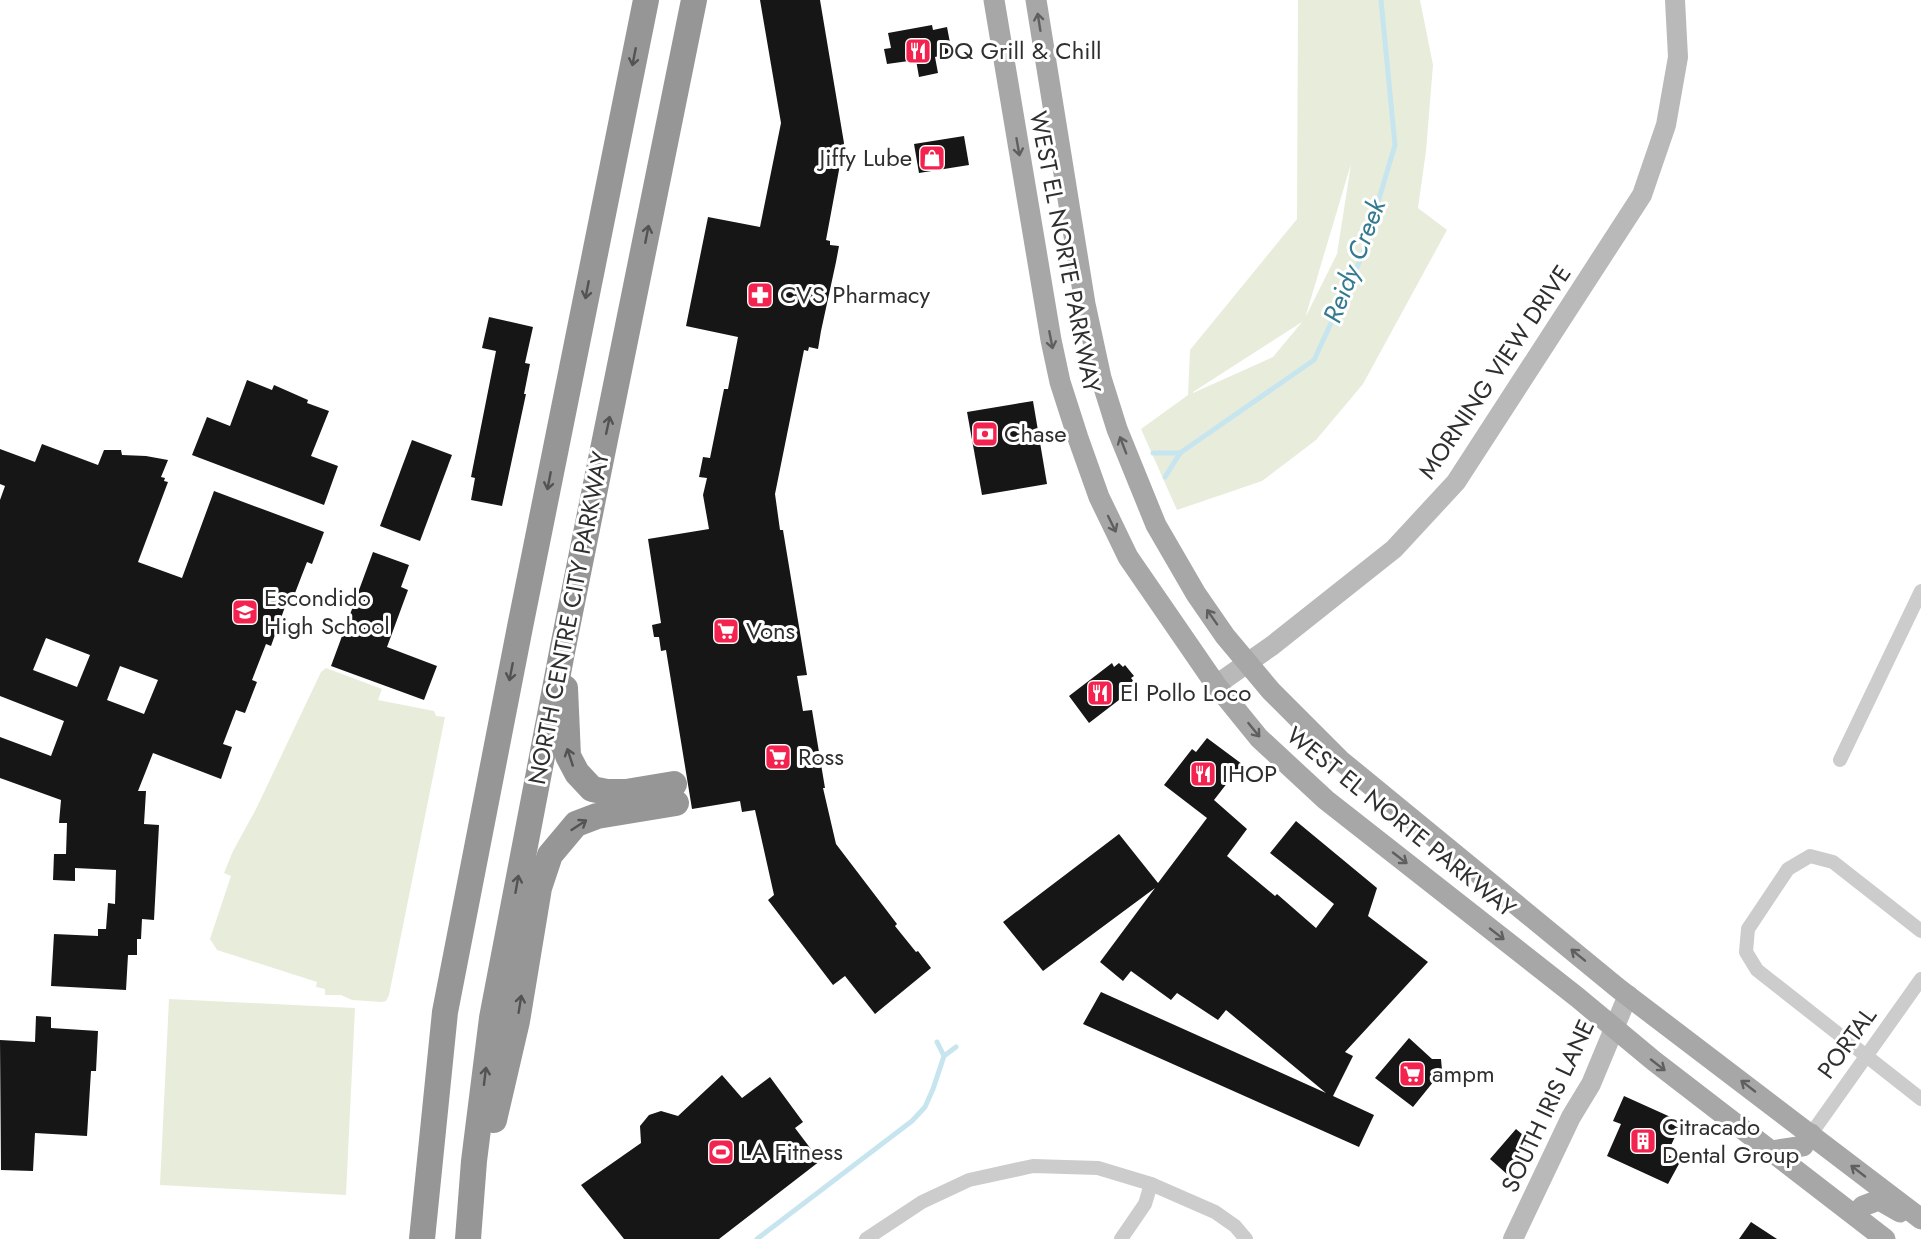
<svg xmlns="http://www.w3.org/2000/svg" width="1921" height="1239" viewBox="0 0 1921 1239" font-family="Jost,sans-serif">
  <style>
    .green { fill: #e8eddb; fill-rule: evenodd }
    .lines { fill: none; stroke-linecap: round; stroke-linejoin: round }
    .stream { stroke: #c6e5ef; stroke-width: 5 }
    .building { fill: #161616; fill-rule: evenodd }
    .street { stroke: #ccc; stroke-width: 14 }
    .secondary { stroke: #b9b9b9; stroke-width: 20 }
    .primary { stroke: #a7a7a7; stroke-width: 21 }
    .highway { stroke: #969696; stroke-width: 26 }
    .oneway { stroke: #5f5f5f }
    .oneway2 { stroke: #535353 }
    .labels { text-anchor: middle; stroke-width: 6; stroke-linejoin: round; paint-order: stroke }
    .poi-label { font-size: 24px; fill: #2f2f2f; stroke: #fff; text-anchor: start }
    .street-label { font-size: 24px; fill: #2f2f2f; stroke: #fff }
    .water-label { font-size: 26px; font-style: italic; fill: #337a91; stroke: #fff }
  </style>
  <rect width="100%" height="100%" fill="#fff"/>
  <g class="green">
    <path d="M1298,0H1420L1433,65L1426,151L1418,208L1447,230L1363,384L1316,440L1262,481L1177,510L1141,429L1188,395L1190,350L1297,219ZM1351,164L1337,254L1306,316V315ZM1302,322L1273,357L1193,393V392Z"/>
    <polygon points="326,668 382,689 378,700 434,711 436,716 445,717 389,995 386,1001 382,1002 352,1000 341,995 325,995 325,989 316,987 317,982 217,950 210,939 231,876 224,873 233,851 256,809 321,672"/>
    <polygon points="169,999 355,1008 346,1195 160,1185"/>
  </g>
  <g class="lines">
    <g class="stream">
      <polyline points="1153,453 1180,453"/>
      <polyline points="1165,477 1180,453 1314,360 1362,256 1395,145 1381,0"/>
      <polyline points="937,1042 944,1056"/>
      <polyline points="757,1239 912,1121 925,1107 933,1089 944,1056 956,1047"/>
    </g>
  </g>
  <g class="building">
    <polygon points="760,0 820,0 844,143 826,240 830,241 830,245 839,246 836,262 821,331 818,349 809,347 808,351 804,350 775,494 780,530 783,530 807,675 797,676 803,711 812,710 825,788 823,788 836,844 897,924 895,926 916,952 918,951 931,968 875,1014 845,976 833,985 768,900 774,895 755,810 742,812 740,801 692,809 666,650 661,651 659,637 654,637 652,625 661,623 648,539 709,529 703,495 707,478 699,477 703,457 710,458 724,389 728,389 738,337 686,326 708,217 760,227 781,123"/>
    <polygon points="932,25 933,30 947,27 952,53 935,57 938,73 919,77 916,60 887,64 884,49 891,48 888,33"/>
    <polygon points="964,136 969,165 919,173 914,144"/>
    <polygon points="489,317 533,327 525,363 530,364 524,394 526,394 502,506 471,500 475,478 471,477 496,351 482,348"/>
    <polygon points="247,380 272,390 274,385 308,400 307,403 329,411 311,456 338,466 324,505 192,455 207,417 230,426"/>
    <polygon points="1033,401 1047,484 982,495 967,412"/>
    <polygon points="412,440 452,455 420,541 380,526"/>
    <path d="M42,444L98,465L104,450H121L122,455L146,456L168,460L161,477L165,478L164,481L168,482L138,562L182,578L214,491L324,532L312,564L307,562L290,606L286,604L271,646L266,644L252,680L257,682L245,713L236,710L223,744L232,747L221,779L153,753L138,791H146L144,824L159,825L154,920L142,919L141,939H137V955H128L126,990L51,986L54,934L98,936V929H106L108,903L115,904L116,870L75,868V881L53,880L54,854H66L67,823H59L61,800L0,778V737L51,756L64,721L0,696V500L5,486L0,484V449L35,462ZM46,638L90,655L77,687L33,670ZM120,666L158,680L144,714L107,700Z"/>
    <polygon points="373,552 409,565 401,587 408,590 387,647 437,666 424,700 331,666"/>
    <polygon points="1112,663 1114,667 1119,663 1123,667 1125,665 1134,676 1131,678 1135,683 1130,687 1132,690 1089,723 1069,696"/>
    <polygon points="1207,738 1242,764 1214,800 1247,829 1227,856 1275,896 1277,894 1316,928 1334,904 1270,853 1296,821 1377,888 1368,916 1428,962 1345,1052 1353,1056 1333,1096 1374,1115 1359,1147 1083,1024 1101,992 1326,1093 1226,1010 1218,1020 1177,993 1171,1000 1131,971 1123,981 1100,962 1155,888 1043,971 1003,922 1119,834 1158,883 1207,818 1164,785 1192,749 1196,752"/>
    <polygon points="36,1016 51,1017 51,1028 98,1031 96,1071 91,1071 87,1136 35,1133 33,1171 1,1170 0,1040 35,1042"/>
    <polygon points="1409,1038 1432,1059 1441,1059 1443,1081 1434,1081 1413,1107 1375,1078"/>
    <polygon points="722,1075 742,1098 770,1077 803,1122 795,1128 820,1161 719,1239 624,1239 581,1185 641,1143 640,1126 649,1115 661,1111 678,1116"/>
    <polygon points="1624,1096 1675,1119 1672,1124 1679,1128 1667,1154 1680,1162 1668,1184 1607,1156 1621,1124 1613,1121"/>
    <polygon points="1516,1129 1530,1141 1517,1155 1522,1160 1508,1175 1490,1159"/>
    <polygon points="1751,1222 1777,1239 1739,1239"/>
  </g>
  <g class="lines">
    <g class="street">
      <polyline points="1840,760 1921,591"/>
      <polyline points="1921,931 1833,862 1810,856 1788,869 1748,929 1746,952 1757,970 1921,1099"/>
      <polyline points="1811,1134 1921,979"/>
      <polyline points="866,1239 922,1202 969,1180 1033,1166 1098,1168 1151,1184 1215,1212 1235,1226 1246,1239"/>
      <polyline points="1121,1239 1145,1204 1151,1184"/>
    </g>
    <g class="secondary">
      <polyline points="1216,685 1273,645 1394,549 1456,482 1642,195 1666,125 1678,57 1675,0"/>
      <polyline points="1513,1239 1571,1117 1591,1084 1628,995"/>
    </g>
    <g class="primary">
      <polyline points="994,0 1051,340 1060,382 1078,438 1099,497 1128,557 1216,685 1259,738 1326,800 1577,997 1654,1061 1885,1239"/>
      <polyline points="1036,0 1085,304 1101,378 1117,429 1156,525 1196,594 1225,636 1271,691 1340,760 1619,989 1921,1219"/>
      <polyline points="1771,1151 1803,1146 1811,1134"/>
      <polyline points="1855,1215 1863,1206 1879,1200 1900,1212"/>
    </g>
    <g class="highway">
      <polyline points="565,688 568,756 577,773 592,789 607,792 626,792 674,784"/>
      <polyline points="494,1120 517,1021 539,888 550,855 576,824 597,816 676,803"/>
      <polyline points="422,1239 445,1012 520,627 646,0"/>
      <polyline points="468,1239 474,1161 492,1018 563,647 694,0"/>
    </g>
  </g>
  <defs><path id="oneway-shaft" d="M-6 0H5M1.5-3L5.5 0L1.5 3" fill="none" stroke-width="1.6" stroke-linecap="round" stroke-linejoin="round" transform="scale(1.5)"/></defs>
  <g class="oneway">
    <use href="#oneway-shaft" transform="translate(1039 22) rotate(-99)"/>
    <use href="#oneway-shaft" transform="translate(1018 147) rotate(80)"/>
    <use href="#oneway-shaft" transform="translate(1051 340) rotate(79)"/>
    <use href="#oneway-shaft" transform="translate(1123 445) rotate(-111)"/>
    <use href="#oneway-shaft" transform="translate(1112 524) rotate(64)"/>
    <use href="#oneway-shaft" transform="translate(1212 617) rotate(-125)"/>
    <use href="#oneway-shaft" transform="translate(1254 730) rotate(51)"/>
    <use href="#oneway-shaft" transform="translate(1400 858) rotate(38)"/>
    <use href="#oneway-shaft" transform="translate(1497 934) rotate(38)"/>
    <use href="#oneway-shaft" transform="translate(1578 955) rotate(-141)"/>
    <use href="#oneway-shaft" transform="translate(1658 1065) rotate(38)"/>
    <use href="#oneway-shaft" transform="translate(1748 1086) rotate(-142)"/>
    <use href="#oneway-shaft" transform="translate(1858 1171) rotate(-142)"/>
  </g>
  <g class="oneway2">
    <use href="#oneway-shaft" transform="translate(634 57) rotate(101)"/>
    <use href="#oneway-shaft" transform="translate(647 234) rotate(-79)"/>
    <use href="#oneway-shaft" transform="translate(587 290) rotate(101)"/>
    <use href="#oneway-shaft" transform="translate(608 425) rotate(-78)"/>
    <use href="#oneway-shaft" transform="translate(549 481) rotate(101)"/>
    <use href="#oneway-shaft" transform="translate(511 672) rotate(101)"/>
    <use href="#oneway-shaft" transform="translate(570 757) rotate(-108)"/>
    <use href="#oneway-shaft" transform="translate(579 825) rotate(-33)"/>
    <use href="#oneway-shaft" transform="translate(517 884) rotate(-80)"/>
    <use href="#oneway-shaft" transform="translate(520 1004) rotate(-81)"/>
    <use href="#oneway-shaft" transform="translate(485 1076) rotate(-83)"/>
  </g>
  <defs>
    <symbol id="restaurant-square" viewBox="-11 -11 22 22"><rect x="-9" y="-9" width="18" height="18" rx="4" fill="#f4224f" stroke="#fff"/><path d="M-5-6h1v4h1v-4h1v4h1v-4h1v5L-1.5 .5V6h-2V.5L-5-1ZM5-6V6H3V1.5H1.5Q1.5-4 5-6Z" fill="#fff"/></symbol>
    <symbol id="shop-square" viewBox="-11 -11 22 22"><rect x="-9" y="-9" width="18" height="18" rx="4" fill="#f4224f" stroke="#fff"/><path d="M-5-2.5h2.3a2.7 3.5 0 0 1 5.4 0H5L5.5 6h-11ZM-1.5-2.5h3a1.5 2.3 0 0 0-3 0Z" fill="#fff"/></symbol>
    <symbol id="pharmacy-square" viewBox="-11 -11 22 22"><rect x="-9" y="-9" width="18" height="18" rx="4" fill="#f4224f" stroke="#fff"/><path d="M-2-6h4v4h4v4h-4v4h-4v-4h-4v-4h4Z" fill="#fff"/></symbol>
    <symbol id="bank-square" viewBox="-11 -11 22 22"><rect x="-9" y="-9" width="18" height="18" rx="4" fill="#f4224f" stroke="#fff"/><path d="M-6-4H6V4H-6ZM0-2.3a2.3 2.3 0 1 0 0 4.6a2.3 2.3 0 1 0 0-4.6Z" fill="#fff"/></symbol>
    <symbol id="school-square" viewBox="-11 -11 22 22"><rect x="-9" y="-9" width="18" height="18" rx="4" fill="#f4224f" stroke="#fff"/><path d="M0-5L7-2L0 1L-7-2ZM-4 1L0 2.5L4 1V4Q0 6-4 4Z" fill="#fff"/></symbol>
    <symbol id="supermarket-square" viewBox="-11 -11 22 22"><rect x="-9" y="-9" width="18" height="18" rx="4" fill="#f4224f" stroke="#fff"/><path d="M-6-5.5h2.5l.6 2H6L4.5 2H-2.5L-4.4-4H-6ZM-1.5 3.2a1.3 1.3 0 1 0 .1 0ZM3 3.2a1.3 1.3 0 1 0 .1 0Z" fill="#fff"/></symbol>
    <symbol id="building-square" viewBox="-11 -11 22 22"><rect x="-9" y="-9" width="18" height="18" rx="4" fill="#f4224f" stroke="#fff"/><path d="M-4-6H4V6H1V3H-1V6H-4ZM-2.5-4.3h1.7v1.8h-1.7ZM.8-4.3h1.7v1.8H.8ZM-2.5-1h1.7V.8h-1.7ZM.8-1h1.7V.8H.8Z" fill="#fff"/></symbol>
    <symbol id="stadium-square" viewBox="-11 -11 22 22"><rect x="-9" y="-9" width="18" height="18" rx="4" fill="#f4224f" stroke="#fff"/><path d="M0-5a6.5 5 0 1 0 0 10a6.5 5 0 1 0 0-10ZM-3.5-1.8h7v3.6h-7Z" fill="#fff"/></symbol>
  </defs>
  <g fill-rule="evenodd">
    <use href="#restaurant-square" x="903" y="36" width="30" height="30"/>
    <use href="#shop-square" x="917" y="143" width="30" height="30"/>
    <use href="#pharmacy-square" x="745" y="280" width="30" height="30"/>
    <use href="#bank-square" x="970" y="419" width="30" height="30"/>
    <use href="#school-square" x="230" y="597" width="30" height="30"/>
    <use href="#supermarket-square" x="711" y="616" width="30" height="30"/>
    <use href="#restaurant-square" x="1085" y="678" width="30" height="30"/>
    <use href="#supermarket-square" x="763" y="742" width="30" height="30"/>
    <use href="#restaurant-square" x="1188" y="759" width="30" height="30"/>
    <use href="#supermarket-square" x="1397" y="1059" width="30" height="30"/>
    <use href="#building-square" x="1628" y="1126" width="30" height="30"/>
    <use href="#stadium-square" x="706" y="1137" width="30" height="30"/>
  </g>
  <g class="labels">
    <g class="poi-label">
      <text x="938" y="59">DQ Grill &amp; Chill</text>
      <text x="912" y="166" text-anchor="end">Jiffy Lube</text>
      <text x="780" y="303">CVS Pharmacy</text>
      <text x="1004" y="442">Chase</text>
      <text x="264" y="606">Escondido<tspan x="264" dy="28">High School</tspan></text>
      <text x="746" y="639">Vons</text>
      <text x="1120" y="701">El Pollo Loco</text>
      <text x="798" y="765">Ross</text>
      <text x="1222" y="782">IHOP</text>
      <text x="1432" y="1082">ampm</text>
      <text x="1662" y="1135">Citracado<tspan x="1662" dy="28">Dental Group</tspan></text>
      <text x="740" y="1160">LA Fitness</text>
    </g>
    <g class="street-label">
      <text transform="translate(1065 252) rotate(79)" y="8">WEST EL NORTE PARKWAY</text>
      <text transform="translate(1495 372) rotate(-56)" y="8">MORNING VIEW DRIVE</text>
      <text transform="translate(569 618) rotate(-79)" y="8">NORTH CENTRE CITY PARKWAY</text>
      <text transform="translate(1401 822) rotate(39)" y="8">WEST EL NORTE PARKWAY</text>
      <text transform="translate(1847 1043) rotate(-54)" y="8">PORTAL</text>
      <text transform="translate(1548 1106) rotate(-65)" y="8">SOUTH IRIS LANE</text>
    </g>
    <g class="water-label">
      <text transform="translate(1354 261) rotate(-69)" y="9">Reidy Creek</text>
    </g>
  </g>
</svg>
